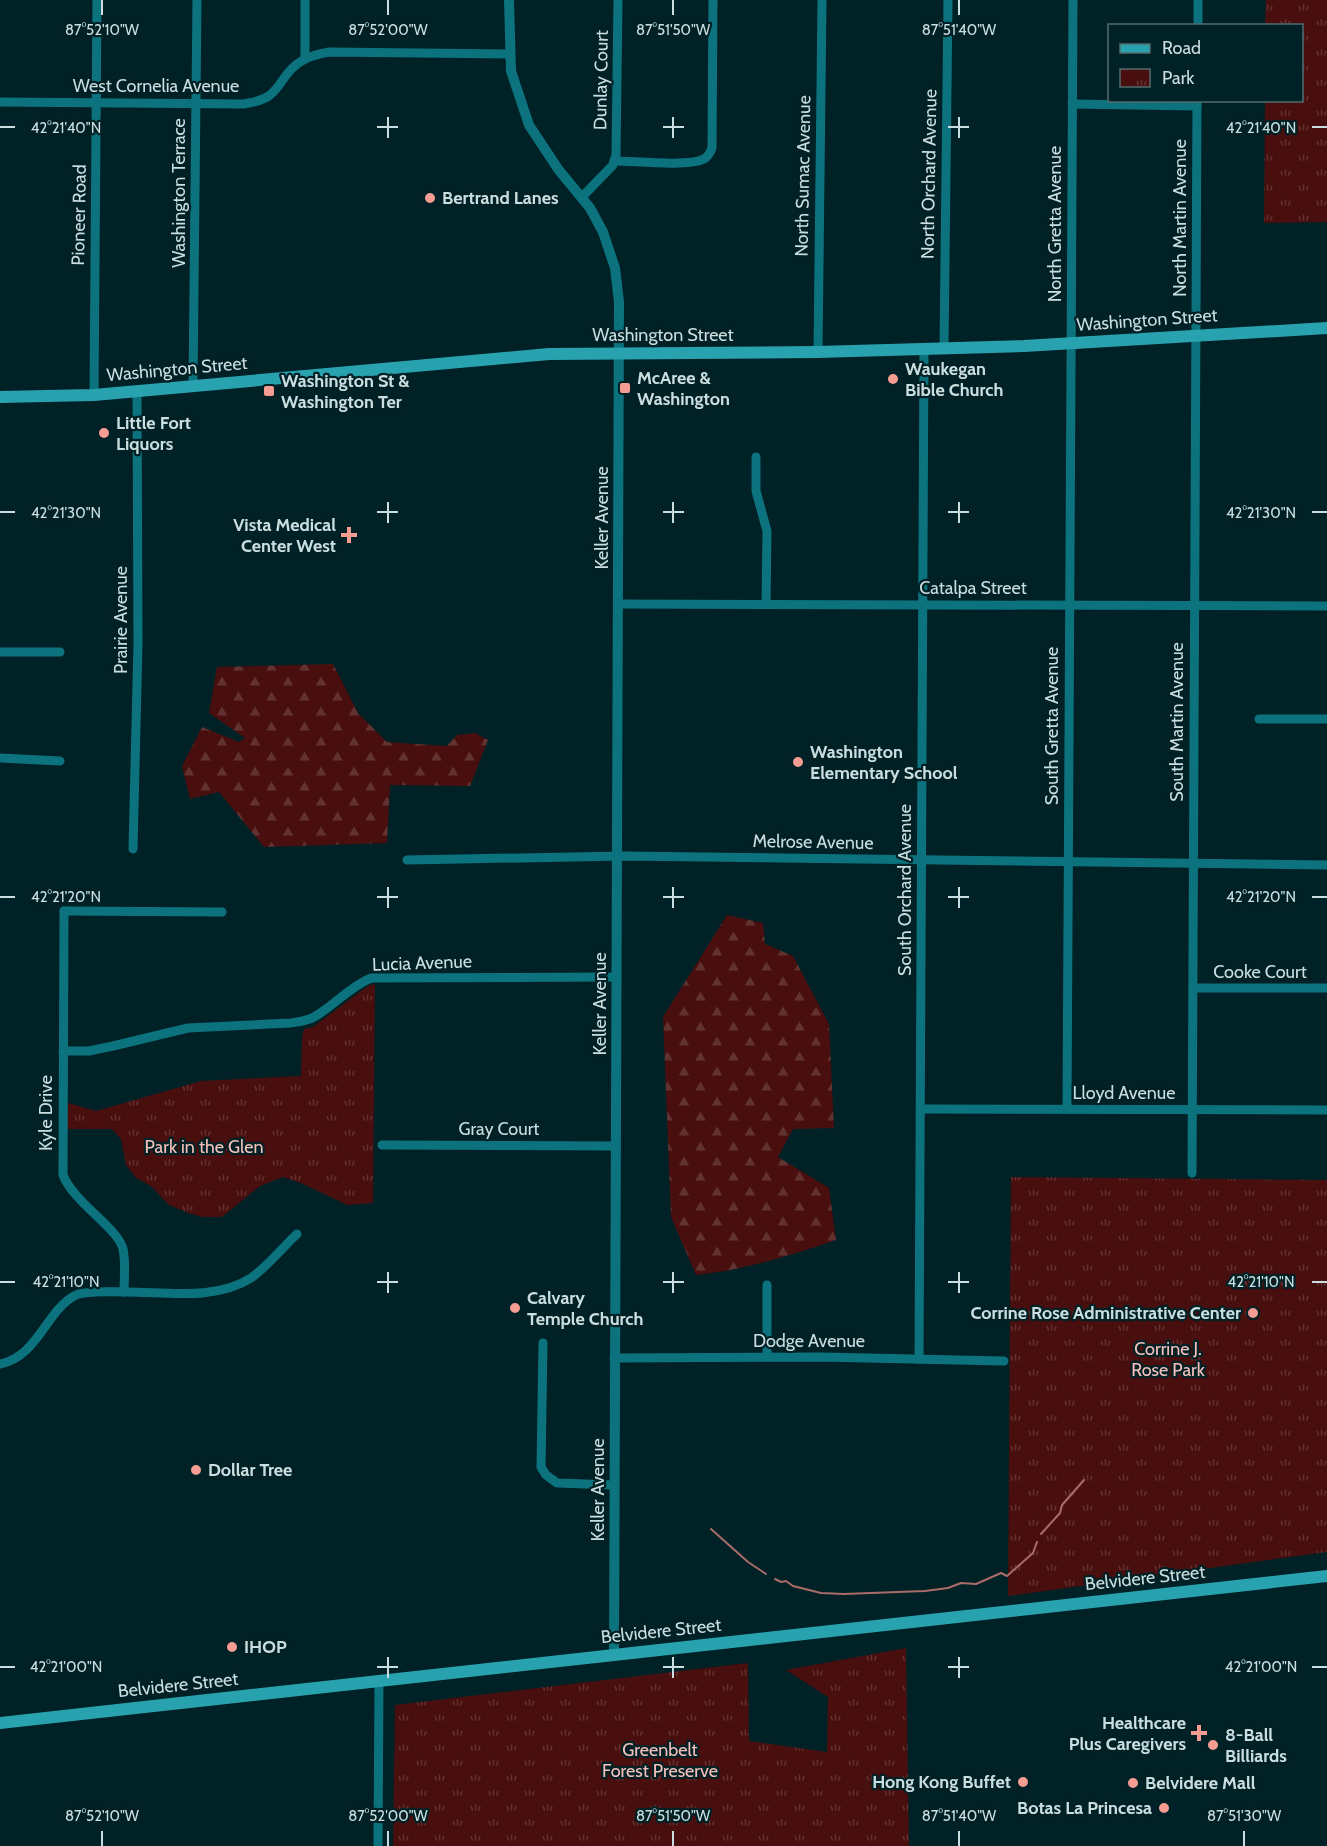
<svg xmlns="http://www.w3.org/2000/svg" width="1327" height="1846" viewBox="0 0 1327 1846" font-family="Cabin,sans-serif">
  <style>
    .forest { fill: url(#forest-firs) }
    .park { fill: url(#park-tufts) }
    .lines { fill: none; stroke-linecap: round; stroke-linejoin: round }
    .stream { stroke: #a96c69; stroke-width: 2 }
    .minor { stroke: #0c737e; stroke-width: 9 }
    .tertiary { stroke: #0c737e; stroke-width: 10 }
    .secondary { stroke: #29a2af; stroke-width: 12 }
    .ticks { fill: none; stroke: #cadddf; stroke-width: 2 }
    .poi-dot { fill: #f59c93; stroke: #002126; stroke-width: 2 }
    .labels { text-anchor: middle; stroke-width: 4.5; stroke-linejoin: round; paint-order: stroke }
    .street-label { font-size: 18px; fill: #cadddf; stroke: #002126 }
    .poi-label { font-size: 18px; font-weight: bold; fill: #cadddf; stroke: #002126; text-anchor: start }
    .park-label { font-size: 18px; fill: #f7c0ba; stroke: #002126 }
    .ticks-label { font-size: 15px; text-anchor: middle; fill: #cadddf; stroke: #002126; stroke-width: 4.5; stroke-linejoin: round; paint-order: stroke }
  </style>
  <defs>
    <pattern id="forest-firs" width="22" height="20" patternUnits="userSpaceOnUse" patternTransform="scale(1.5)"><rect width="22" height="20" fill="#490f0e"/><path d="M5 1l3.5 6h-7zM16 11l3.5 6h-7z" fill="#623231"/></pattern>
    <pattern id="park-tufts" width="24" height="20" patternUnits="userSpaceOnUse" patternTransform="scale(1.5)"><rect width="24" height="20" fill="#490f0e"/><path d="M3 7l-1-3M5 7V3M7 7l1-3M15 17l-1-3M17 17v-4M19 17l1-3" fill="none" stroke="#623231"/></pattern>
  </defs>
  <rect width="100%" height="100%" fill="#002126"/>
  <g class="forest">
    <polygon points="333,664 358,713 387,742 447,746 457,735 475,733 488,740 470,786 390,785 387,843 264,847 219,792 190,799 182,766 202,727 239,742 245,738 209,713 217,667"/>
    <path d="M727,915L763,923L765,944L793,956L829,1024L834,1128L793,1129L778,1157L829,1188L836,1240C789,1256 745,1270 696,1275L671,1217L663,1017Z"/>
  </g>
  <g class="park">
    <polygon points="1266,0 1327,0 1327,222 1264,223 1265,101 1302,100 1302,26 1265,25"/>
    <polygon points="375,984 373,1203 347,1205 301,1183 283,1177 260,1186 222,1217 202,1217 188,1213 169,1205 151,1186 136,1178 126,1165 121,1139 112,1129 65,1129 65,1102 96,1111 201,1081 301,1076 302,1037 304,1029 313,1027 368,986"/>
    <polygon points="1011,1177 1327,1180 1327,1552 1008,1596"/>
    <polygon points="906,1648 909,1846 393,1846 395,1705 748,1663 749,1741 827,1752 828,1697 786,1670"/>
  </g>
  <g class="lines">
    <g class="stream">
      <polyline points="711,1529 748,1562 766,1574"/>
      <polyline points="1041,1534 1060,1513 1062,1505 1084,1480"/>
      <polyline points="775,1579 781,1582 786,1581 793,1586 821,1593 844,1594 925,1591 948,1588 961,1583 976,1584 1001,1573 1007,1576 1033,1553 1037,1542"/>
    </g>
    <g class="minor">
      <polyline points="305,0 305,59"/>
      <path d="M618,0L616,155L614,161C634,161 688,167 704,159C708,157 710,153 712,148L713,0"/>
      <polyline points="1198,26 1198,0"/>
      <path d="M0,102L244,104C253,102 263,101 270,95C278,89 282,80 288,73C299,59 313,55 329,52L510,54"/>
      <polyline points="1072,104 1197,106"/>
      <polyline points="582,197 613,165 614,161"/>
      <polyline points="944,349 948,0"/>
      <polyline points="818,352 822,0"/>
      <polyline points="193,386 197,0"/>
      <polyline points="94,395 97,0"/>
      <polyline points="756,457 756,491 767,531 766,604"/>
      <polyline points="618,604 1327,606"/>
      <polyline points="0,652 60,652"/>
      <polyline points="1259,719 1327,719"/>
      <polyline points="0,758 60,761"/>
      <polyline points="133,849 138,643 137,391"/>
      <polyline points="407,860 624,856 1327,865"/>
      <path d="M64,911L63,1175C74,1203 118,1228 123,1249C126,1262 124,1278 124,1292"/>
      <polyline points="64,911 222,912"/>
      <polyline points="1193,988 1327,988"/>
      <path d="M63,1051H89L113,1046L188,1028L290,1023C298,1022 307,1021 314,1017C334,1006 349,987 371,978L616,977"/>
      <polyline points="922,1109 1327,1110"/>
      <polyline points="1067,1109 1073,0"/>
      <polyline points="382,1145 615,1146"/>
      <polyline points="1192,1173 1197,100"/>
      <polyline points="767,1285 767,1357"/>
      <polyline points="543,1343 541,1467 546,1475 557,1483 614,1485"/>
      <polyline points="614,1358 821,1357 1004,1361"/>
      <polyline points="919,1359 924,349"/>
      <path d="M0,1364C38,1357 46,1310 76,1295C87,1290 113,1292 126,1292C166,1292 215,1301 251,1278C268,1266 282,1248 297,1234"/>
      <polyline points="378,1846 379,1681"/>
    </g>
    <polyline class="tertiary" points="509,0 511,71 529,125 558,169 590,208 603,232 615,268 619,302 614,1654"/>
    <g class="secondary">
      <polyline points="0,397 94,395 549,354 818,352 1024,346 1327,328"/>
      <polyline points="0,1723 1327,1576"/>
    </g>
  </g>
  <path class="ticks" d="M102,0V15M388,0V15M673,0V15M959,0V15M388,117V138M673,117V138M959,117V138M0,127H15M377,127H398M663,127H684M948,127H969M1312,127H1327M388,502V523M673,502V523M959,502V523M0,512H15M377,512H398M663,512H684M948,512H969M1312,512H1327M388,887V908M673,887V908M959,887V908M0,897H15M377,897H398M663,897H684M948,897H969M1312,897H1327M388,1272V1293M673,1272V1293M959,1272V1293M0,1282H15M377,1282H398M663,1282H684M948,1282H969M1312,1282H1327M388,1657V1678M673,1657V1678M959,1657V1678M0,1667H15M377,1667H398M663,1667H684M948,1667H969M1312,1667H1327M102,1831V1846M388,1831V1846M673,1831V1846M959,1831V1846M1244,1831V1846"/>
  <g class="poi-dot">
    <circle cx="430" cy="198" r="6"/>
    <circle cx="893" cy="379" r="6"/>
    <rect x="619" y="382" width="12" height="12" rx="3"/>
    <rect x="263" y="385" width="12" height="12" rx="3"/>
    <circle cx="104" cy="433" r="6"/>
    <path d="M346 526h6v6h6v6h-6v6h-6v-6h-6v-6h6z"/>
    <circle cx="798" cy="762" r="6"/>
    <circle cx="515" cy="1308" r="6"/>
    <circle cx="1253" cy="1313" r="6"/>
    <circle cx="196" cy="1470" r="6"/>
    <circle cx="232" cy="1647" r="6"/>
    <path d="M1196 1724h6v6h6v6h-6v6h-6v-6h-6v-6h6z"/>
    <circle cx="1213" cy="1745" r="6"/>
    <circle cx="1023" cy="1782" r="6"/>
    <circle cx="1133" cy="1783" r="6"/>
    <circle cx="1164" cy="1808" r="6"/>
  </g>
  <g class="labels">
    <g class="street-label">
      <text transform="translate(601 80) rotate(-89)" y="6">Dunlay Court</text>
      <text x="156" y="92">West Cornelia Avenue</text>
      <text transform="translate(929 174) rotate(-89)" y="6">North Orchard Avenue</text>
      <text transform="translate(803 176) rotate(-89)" y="6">North Sumac Avenue</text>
      <text transform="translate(179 193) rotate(-90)" y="6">Washington Terrace</text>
      <text transform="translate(79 215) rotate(-89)" y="6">Pioneer Road</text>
      <text transform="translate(1180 218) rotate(-90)" y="6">North Martin Avenue</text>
      <text transform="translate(1055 224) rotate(-90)" y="6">North Gretta Avenue</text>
      <text transform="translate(1147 320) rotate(-4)" y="6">Washington Street</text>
      <text x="663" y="341">Washington Street</text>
      <text transform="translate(177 369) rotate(-5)" y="6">Washington Street</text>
      <text transform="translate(602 518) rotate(-90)" y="6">Keller Avenue</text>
      <text x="973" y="594">Catalpa Street</text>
      <text transform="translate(121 620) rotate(-90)" y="6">Prairie Avenue</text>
      <text transform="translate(1177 722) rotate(-90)" y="6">South Martin Avenue</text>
      <text transform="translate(1052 726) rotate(-90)" y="6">South Gretta Avenue</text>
      <text transform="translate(813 842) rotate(1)" y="6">Melrose Avenue</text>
      <text transform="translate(905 890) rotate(-90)" y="6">South Orchard Avenue</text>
      <text transform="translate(422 963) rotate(-2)" y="6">Lucia Avenue</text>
      <text x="1260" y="978">Cooke Court</text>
      <text transform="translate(600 1004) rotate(-90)" y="6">Keller Avenue</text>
      <text x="1124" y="1099">Lloyd Avenue</text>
      <text transform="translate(46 1113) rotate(-90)" y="6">Kyle Drive</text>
      <text x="499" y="1135">Gray Court</text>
      <text x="809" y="1347">Dodge Avenue</text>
      <text transform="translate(598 1490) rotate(-90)" y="6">Keller Avenue</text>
      <text transform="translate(1145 1578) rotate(-6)" y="6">Belvidere Street</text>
      <text transform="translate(661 1631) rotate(-6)" y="6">Belvidere Street</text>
      <text transform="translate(178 1685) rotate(-6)" y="6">Belvidere Street</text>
    </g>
    <g class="poi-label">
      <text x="442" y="204">Bertrand Lanes</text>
      <text x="905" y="375">Waukegan<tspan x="905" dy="21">Bible Church</tspan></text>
      <text x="637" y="384">McAree &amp;<tspan x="637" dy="21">Washington</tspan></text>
      <text x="281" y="387">Washington St &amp;<tspan x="281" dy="21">Washington Ter</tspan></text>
      <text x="116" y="429">Little Fort<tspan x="116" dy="21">Liquors</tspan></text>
      <text x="336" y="531" text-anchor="end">Vista Medical<tspan x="336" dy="21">Center West</tspan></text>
      <text x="810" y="758">Washington<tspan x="810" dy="21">Elementary School</tspan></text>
      <text x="527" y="1304">Calvary<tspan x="527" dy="21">Temple Church</tspan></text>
      <text x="1241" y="1319" text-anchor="end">Corrine Rose Administrative Center</text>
      <text x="208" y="1476">Dollar Tree</text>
      <text x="244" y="1653">IHOP</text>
      <text x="1186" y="1729" text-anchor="end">Healthcare<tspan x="1186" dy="21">Plus Caregivers</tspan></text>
      <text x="1225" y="1741">8-Ball<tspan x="1225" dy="21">Billiards</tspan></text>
      <text x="1011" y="1788" text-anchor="end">Hong Kong Buffet</text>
      <text x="1145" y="1789">Belvidere Mall</text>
      <text x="1152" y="1814" text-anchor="end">Botas La Princesa</text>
    </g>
    <g class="park-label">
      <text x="204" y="1153">Park in the Glen</text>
      <text x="1168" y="1355">Corrine J.<tspan x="1168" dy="21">Rose Park</tspan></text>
      <text x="660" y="1756">Greenbelt<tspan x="660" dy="21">Forest Preserve</tspan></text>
    </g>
  </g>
  <g class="ticks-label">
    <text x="102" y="35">87°52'10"W</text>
    <text x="388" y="35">87°52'00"W</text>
    <text x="673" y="35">87°51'50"W</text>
    <text x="959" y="35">87°51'40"W</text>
    <text x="66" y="133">42°21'40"N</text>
    <text x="1261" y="133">42°21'40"N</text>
    <text x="66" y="518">42°21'30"N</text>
    <text x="1261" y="518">42°21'30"N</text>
    <text x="66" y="902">42°21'20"N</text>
    <text x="1261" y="902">42°21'20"N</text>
    <text x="66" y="1287">42°21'10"N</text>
    <text x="1261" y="1287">42°21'10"N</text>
    <text x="66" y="1672">42°21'00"N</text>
    <text x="1261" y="1672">42°21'00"N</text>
    <text x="102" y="1821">87°52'10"W</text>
    <text x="388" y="1821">87°52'00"W</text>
    <text x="673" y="1821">87°51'50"W</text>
    <text x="959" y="1821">87°51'40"W</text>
    <text x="1244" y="1821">87°51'30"W</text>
  </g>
  <rect x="1108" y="24" width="195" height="78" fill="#002126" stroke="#516c70" stroke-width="1.5"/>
  <rect x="1120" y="44" width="30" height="9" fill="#29a2af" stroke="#516c70" stroke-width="1.5"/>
  <text x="1162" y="54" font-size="18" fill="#cadddf">Road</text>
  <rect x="1120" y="69" width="30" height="18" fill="url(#park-tufts)" stroke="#516c70" stroke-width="1.5"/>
  <text x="1162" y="84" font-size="18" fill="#cadddf">Park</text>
</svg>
